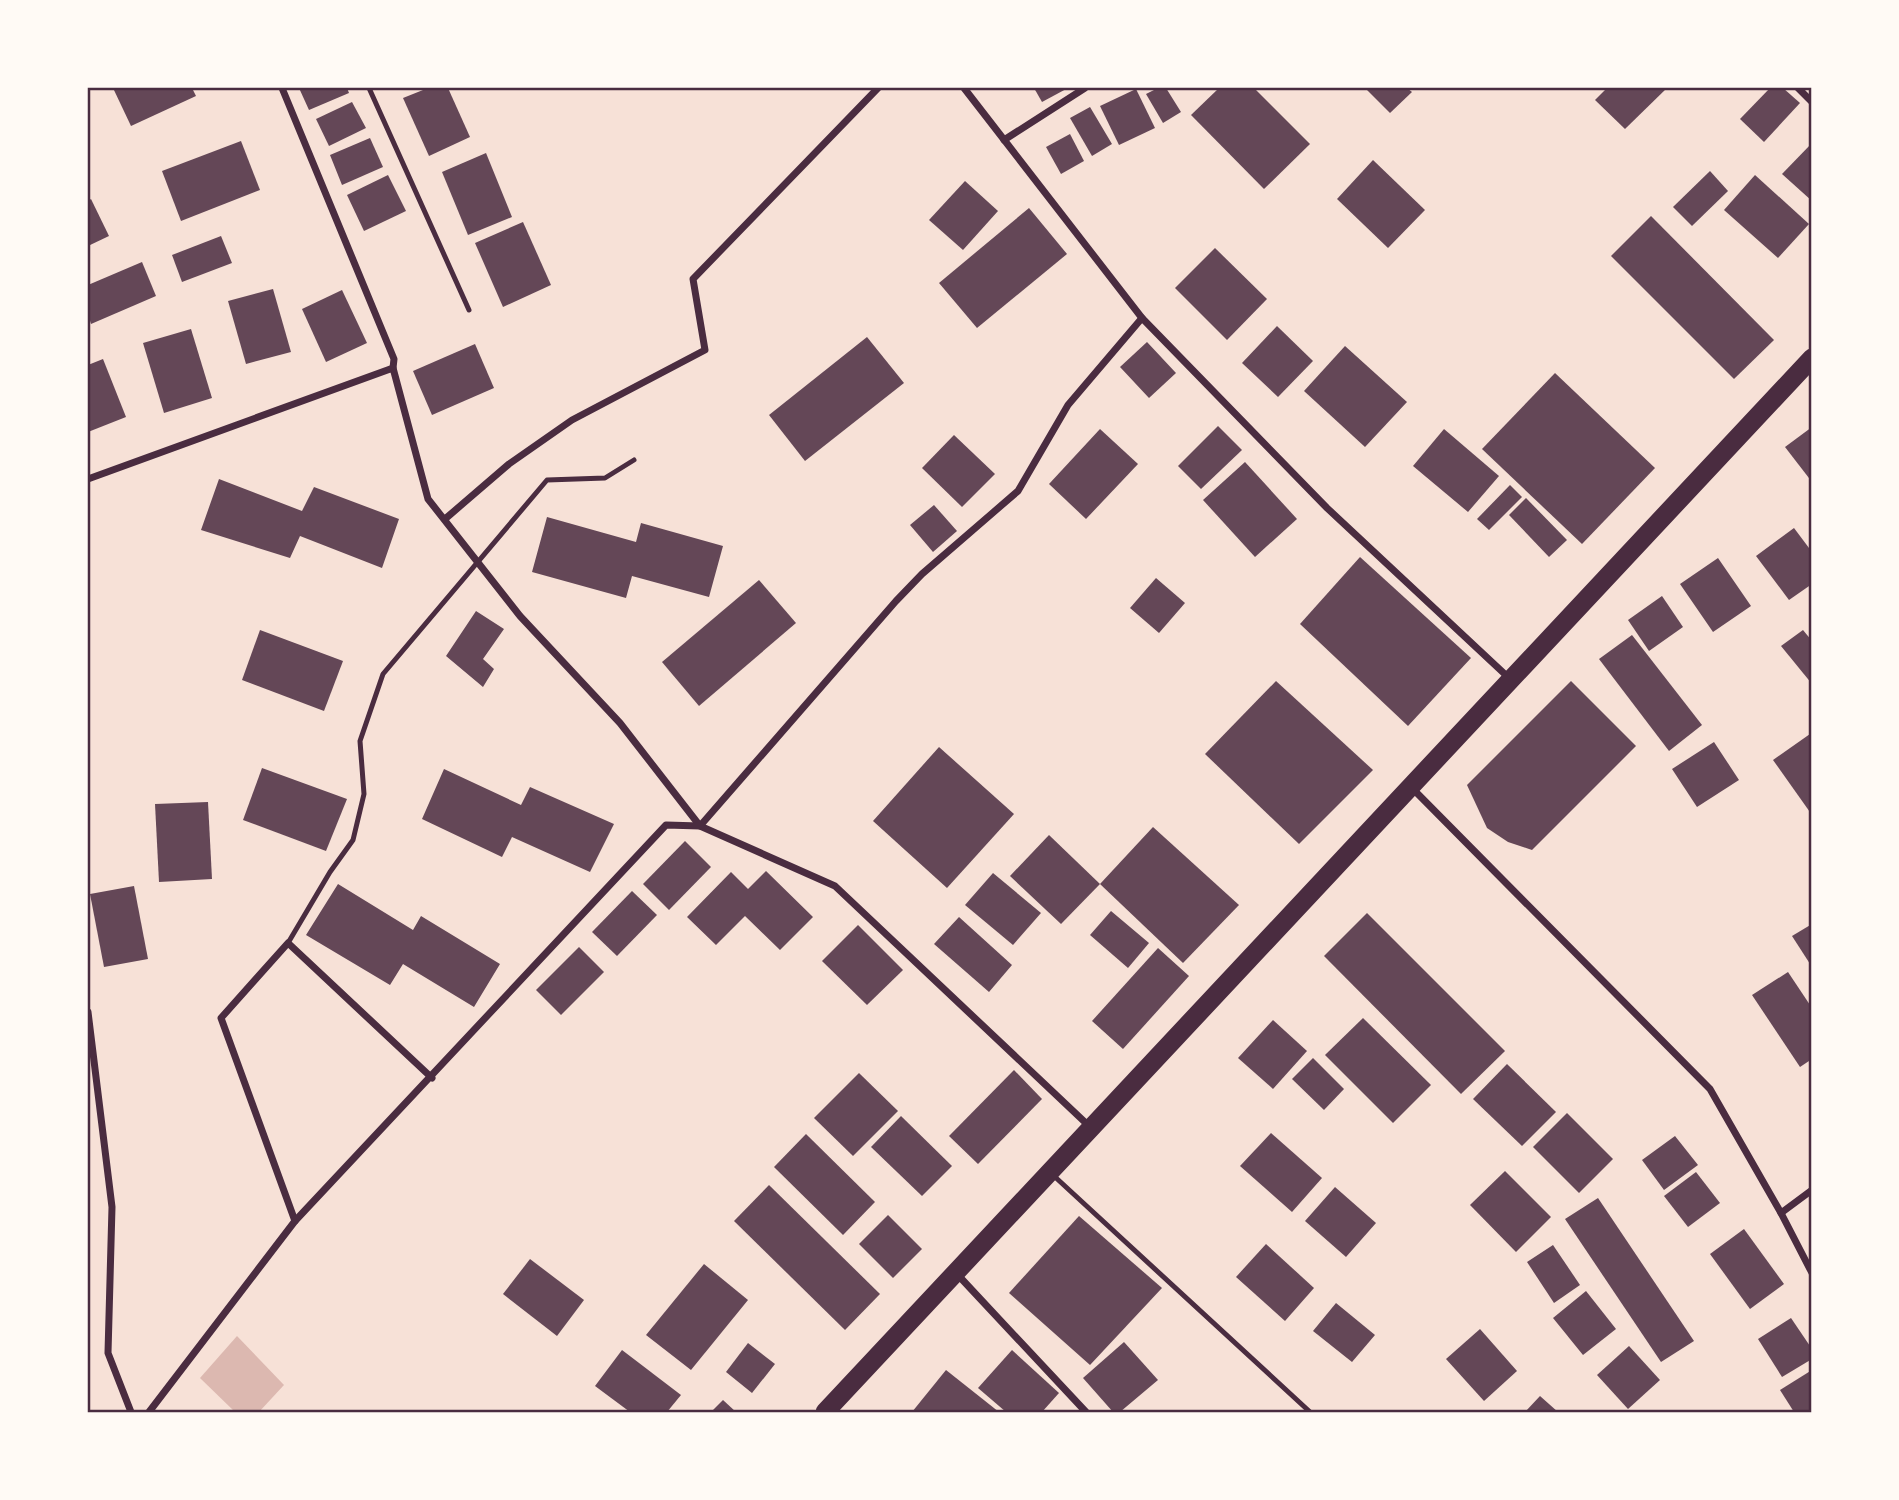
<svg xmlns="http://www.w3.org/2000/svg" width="1899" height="1500" viewBox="0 0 1899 1500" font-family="Commissioner,sans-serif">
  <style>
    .water { fill: #dcb8b0 }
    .building { fill: #644757 }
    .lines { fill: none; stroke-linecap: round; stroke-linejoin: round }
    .service { stroke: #4a2c40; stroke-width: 5 }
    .minor { stroke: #4a2c40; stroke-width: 7 }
    .trunk { stroke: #4a2c40; stroke-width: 19 }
    .neatline { fill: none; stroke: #4a2c40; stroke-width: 2.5 }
  </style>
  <rect width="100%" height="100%" fill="#f7e1d7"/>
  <polygon class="water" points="237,1336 284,1385 259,1412 235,1412 200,1378"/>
  <g class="building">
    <polygon points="113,88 192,88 196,96 131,126"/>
    <polygon points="299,88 347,88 349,93 309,110"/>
    <polygon points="428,88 448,88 470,137 429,156 403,98"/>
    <polygon points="1034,88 1068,88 1042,102"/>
    <polygon points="1158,88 1166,88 1181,112 1163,123 1146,94"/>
    <polygon points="1219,88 1254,88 1310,144 1264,189 1191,115"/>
    <polygon points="1365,88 1407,88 1412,92 1390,113"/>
    <polygon points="1607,88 1667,88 1625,129 1595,100"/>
    <polygon points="1770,88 1783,88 1800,103 1764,142 1740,119"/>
    <polygon points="1136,89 1155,128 1119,145 1100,106"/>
    <polygon points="352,102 366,128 329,146 316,119"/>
    <polygon points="1090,107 1112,144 1092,156 1070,118"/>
    <polygon points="1070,134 1084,161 1061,174 1046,147"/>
    <polygon points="370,138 383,167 342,185 330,155"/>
    <polygon points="241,141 260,190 181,221 162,171"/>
    <polygon points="1812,143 1812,201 1782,174"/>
    <polygon points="486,153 512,217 468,235 442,172"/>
    <polygon points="1373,160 1425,210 1388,248 1337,199"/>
    <polygon points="1710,171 1728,191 1692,226 1673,207"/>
    <polygon points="388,175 406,211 364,231 347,195"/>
    <polygon points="1755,175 1809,224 1778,258 1724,210"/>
    <polygon points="965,181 998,211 963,250 929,220"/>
    <polygon points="91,199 109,236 88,246 88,201"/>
    <polygon points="1029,208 1067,254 977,328 939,283"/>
    <polygon points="1651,216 1774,340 1734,379 1611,256"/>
    <polygon points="523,222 551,285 503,307 475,243"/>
    <polygon points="221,236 232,263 182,282 172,255"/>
    <polygon points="1215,248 1267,299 1227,340 1175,288"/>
    <polygon points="142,262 156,296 91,324 88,314 88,285"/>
    <polygon points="273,289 291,352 246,364 228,301"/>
    <polygon points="342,290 367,343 326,362 302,309"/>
    <polygon points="1277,326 1313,361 1278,397 1242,363"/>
    <polygon points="191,329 212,398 164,413 143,343"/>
    <polygon points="867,337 904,383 805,461 769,415"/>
    <polygon points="1147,342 1176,373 1149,398 1120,367"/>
    <polygon points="475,344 494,388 432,415 413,371"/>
    <polygon points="1345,346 1407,402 1365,447 1304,391"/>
    <polygon points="103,359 126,417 88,432 88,365"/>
    <polygon points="1555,373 1655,468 1582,544 1482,449"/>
    <polygon points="1218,426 1242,450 1201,489 1178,466"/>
    <polygon points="1812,427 1812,482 1785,447"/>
    <polygon points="1100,429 1138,464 1086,519 1049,484"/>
    <polygon points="1444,429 1499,476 1468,512 1413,466"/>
    <polygon points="954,435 995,474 962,507 922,468"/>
    <polygon points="1245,462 1297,519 1255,557 1203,500"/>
    <polygon points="219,479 302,511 314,487 399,519 382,568 300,536 290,558 201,530"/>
    <polygon points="1510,485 1522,497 1489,530 1477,519"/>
    <polygon points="1526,498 1567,540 1549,557 1509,515"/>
    <polygon points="934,505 957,531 933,552 910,525"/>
    <polygon points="547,517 636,542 641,523 723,546 709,597 632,576 626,598 532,572"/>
    <polygon points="1794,528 1812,552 1812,584 1789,600 1756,556"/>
    <polygon points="1360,557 1471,658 1408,726 1300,624"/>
    <polygon points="1718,558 1751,606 1713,632 1680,584"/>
    <polygon points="1156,578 1185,603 1159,633 1130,608"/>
    <polygon points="759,580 796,623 699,706 662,662"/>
    <polygon points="1662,596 1683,627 1649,651 1628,620"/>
    <polygon points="476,611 504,629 483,659 494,669 483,687 446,656"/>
    <polygon points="260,630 343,661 324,711 242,680"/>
    <polygon points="1803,630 1812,641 1812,684 1781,646"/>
    <polygon points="1632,635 1702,725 1669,751 1599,659"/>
    <polygon points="1276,681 1373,770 1299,844 1205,754"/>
    <polygon points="1571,681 1636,746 1532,850 1508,842 1487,828 1467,785"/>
    <polygon points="1810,734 1812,736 1812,815 1773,760"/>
    <polygon points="1714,742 1739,780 1697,807 1672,769"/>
    <polygon points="939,747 1014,814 947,888 873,821"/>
    <polygon points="262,768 347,799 326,851 243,820"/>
    <polygon points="444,769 521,805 530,787 614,824 590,872 512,837 502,857 422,819"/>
    <polygon points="208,802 212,879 159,882 155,804"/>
    <polygon points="1153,827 1239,905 1183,963 1100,884"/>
    <polygon points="1049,835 1100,884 1061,924 1010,876"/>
    <polygon points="685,841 711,867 669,910 643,884"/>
    <polygon points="766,871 813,917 780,950 745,916 716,945 687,917 731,872 748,889"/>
    <polygon points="993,873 1041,913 1013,945 965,905"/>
    <polygon points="338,884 413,930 421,916 500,964 474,1007 403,964 390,985 306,935"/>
    <polygon points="134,886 148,959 104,967 90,894"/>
    <polygon points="632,891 657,915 617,956 592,932"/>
    <polygon points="1111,911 1149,943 1128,968 1090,935"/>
    <polygon points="1367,913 1505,1051 1461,1094 1324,956"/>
    <polygon points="959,917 1012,965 989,992 934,944"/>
    <polygon points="1812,924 1812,967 1792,936"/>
    <polygon points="858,925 903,970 867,1005 822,961"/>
    <polygon points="579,947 604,972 561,1015 536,990"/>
    <polygon points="1158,948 1189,976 1123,1049 1092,1021"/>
    <polygon points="1788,972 1812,1008 1812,1059 1800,1067 1752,995"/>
    <polygon points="1363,1018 1431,1085 1393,1123 1325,1055"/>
    <polygon points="1273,1020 1307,1051 1273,1089 1238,1058"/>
    <polygon points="1313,1058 1344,1089 1324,1110 1292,1079"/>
    <polygon points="1507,1064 1556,1112 1522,1146 1473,1099"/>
    <polygon points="1014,1070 1042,1099 978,1164 949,1136"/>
    <polygon points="859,1073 898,1111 853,1156 814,1118"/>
    <polygon points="1567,1113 1613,1159 1579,1193 1533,1147"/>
    <polygon points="901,1116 952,1166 922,1196 871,1147"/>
    <polygon points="1271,1133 1322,1178 1292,1212 1240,1166"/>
    <polygon points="806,1134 875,1202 843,1235 774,1167"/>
    <polygon points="1675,1136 1698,1165 1664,1190 1642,1160"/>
    <polygon points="1505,1171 1551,1217 1516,1252 1470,1205"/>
    <polygon points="1696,1172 1720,1203 1688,1227 1664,1196"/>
    <polygon points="769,1185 880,1294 845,1330 734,1221"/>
    <polygon points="1335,1187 1376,1223 1346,1257 1305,1221"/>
    <polygon points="1598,1198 1694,1341 1661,1362 1565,1219"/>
    <polygon points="888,1215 922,1249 893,1278 859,1244"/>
    <polygon points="1079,1216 1162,1288 1090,1365 1009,1293"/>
    <polygon points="1744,1229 1784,1284 1750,1309 1710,1254"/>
    <polygon points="1266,1244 1314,1288 1285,1321 1236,1277"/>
    <polygon points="1553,1245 1580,1285 1554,1303 1527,1262"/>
    <polygon points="530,1259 584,1300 557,1336 503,1294"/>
    <polygon points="704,1264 748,1300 691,1370 646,1335"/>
    <polygon points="1586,1291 1616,1329 1583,1355 1553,1318"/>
    <polygon points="1336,1303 1375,1335 1352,1362 1313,1331"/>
    <polygon points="1791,1318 1812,1349 1812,1359 1782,1377 1758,1339"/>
    <polygon points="1480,1329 1517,1371 1484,1401 1446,1359"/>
    <polygon points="1124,1342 1158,1380 1120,1412 1113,1412 1083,1378"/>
    <polygon points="748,1343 775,1364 752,1393 726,1372"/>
    <polygon points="1629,1346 1660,1380 1628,1409 1597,1375"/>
    <polygon points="622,1350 681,1395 667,1412 630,1412 595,1386"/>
    <polygon points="1012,1350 1059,1393 1042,1412 1006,1412 978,1388"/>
    <polygon points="946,1370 999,1412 912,1412"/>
    <polygon points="1812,1370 1812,1412 1794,1412 1780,1390"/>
    <polygon points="1540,1396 1558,1412 1525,1412"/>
    <polygon points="723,1400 736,1412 711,1412"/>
  </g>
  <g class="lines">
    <g class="service">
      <polyline points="369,88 469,310"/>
      <polyline points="288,943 330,872 353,840 364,794 360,741 383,674 547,480 605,478 634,460"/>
      <polyline points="1054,1176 1310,1412"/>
    </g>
    <g class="minor">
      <polyline points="282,88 394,359 393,368"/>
      <polyline points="964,88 1142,318 1327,508 1509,678"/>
      <polyline points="1798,88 1812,102"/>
      <polyline points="1004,140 1085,88"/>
      <polyline points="88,479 393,368 428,499 520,616 620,723 700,826 835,886 1089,1126"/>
      <polyline points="445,519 509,464 572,420 705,350 693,279 878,88"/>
      <polyline points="1411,787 1710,1089 1781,1213 1812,1273"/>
      <polyline points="88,1012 112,1207 108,1353 131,1412"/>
      <polyline points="1781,1213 1812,1190"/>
      <polyline points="295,1221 221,1018 288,943 432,1078"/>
      <polyline points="957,1274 1086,1412"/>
      <polyline points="149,1412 295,1221 666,825 700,826 896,601 922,574 1018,491 1068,405 1142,318"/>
    </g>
    <polyline class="trunk" points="825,1412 1812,358"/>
  </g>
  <rect width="1899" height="1500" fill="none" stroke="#fffaf5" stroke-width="178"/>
  <rect x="89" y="89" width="1721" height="1322" class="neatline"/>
</svg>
